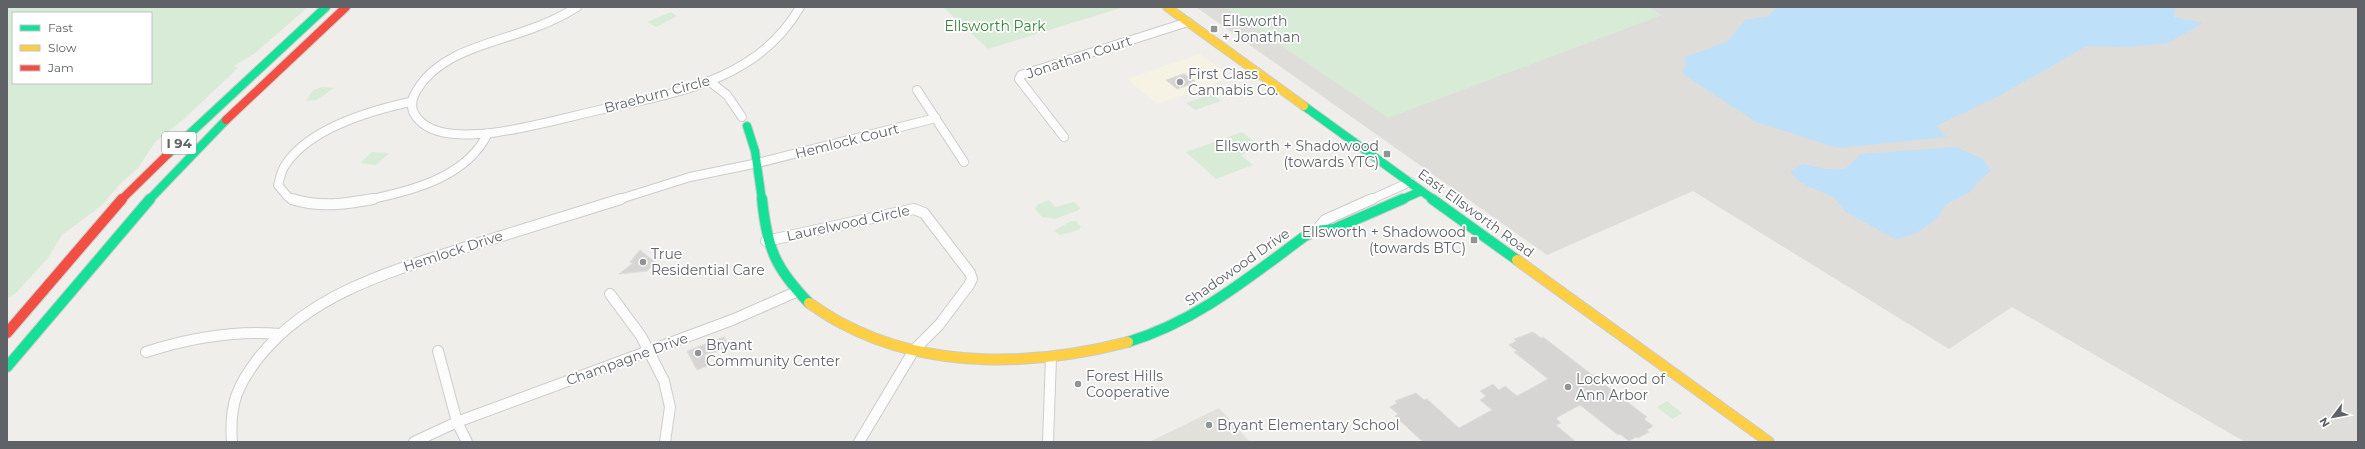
<svg xmlns="http://www.w3.org/2000/svg" width="2365" height="449" viewBox="0 0 2365 449" font-family="Montserrat,sans-serif">
  <style>
    .commercial { fill: #f7f3e4 }
    .industrial { fill: #dfddda }
    .education { fill: #e2e0da }
    .green { fill: #d8ebd6; fill-rule: evenodd }
    .water { fill: #bfe0f9 }
    .building { fill: #d6d5d3; stroke: #deddd9 }
    .lines { fill: none; stroke-linecap: round; stroke-linejoin: round }
    .street-far1-casing { stroke: #cbcccc; stroke-width: 10 }
    .street-casing { stroke: #cbcccc; stroke-width: 12 }
    .fast-far1-casing { stroke: #cacacb; stroke-width: 10 }
    .fast-casing { stroke: #cacacb; stroke-width: 12 }
    .slow-far1-casing { stroke: #cacacb; stroke-width: 10 }
    .slow-casing { stroke: #cacacb; stroke-width: 12 }
    .jam-far1-casing { stroke: #cacacb; stroke-width: 10 }
    .jam-casing { stroke: #cacacb; stroke-width: 12 }
    .street-far1 { stroke: #fdfcfc; stroke-width: 8 }
    .street { stroke: #fdfcfc; stroke-width: 10 }
    .fast-far1 { stroke: #16e098; stroke-width: 8 }
    .fast { stroke: #16e098; stroke-width: 10 }
    .slow-far1 { stroke: #ffcf43; stroke-width: 8 }
    .slow { stroke: #ffcf43; stroke-width: 10 }
    .jam-far1 { stroke: #f24e42; stroke-width: 8 }
    .jam { stroke: #f24e42; stroke-width: 10 }
    .poi-dot { fill: #919496; stroke: #fff; stroke-width: 1.5 }
    .labels { text-anchor: middle; stroke-width: 3.5; stroke-linejoin: round; paint-order: stroke }
    .shield { fill: #fff; stroke: #8f9295; stroke-width: 1 }
    .shield-label { font-size: 13px; font-weight: bold; fill: #5f6368 }
    .poi-label { font-size: 14px; fill: #5f6368; stroke: #fff; text-anchor: start }
    .park-label { font-size: 14px; fill: #348238; stroke: #fff }
    .street-label { font-size: 14px; fill: #5f6368; stroke: #fff }
  </style>
  <rect width="100%" height="100%" fill="#efeeea"/>
  <polygon class="commercial" points="1200,54 1232,77 1157,104 1127,79"/>
  <polygon class="industrial" points="1196,7 2358,7 2358,442 2245,442 2012,307 1949,349 1693,191 1547,255"/>
  <polygon class="education" points="1219,408 1250,442 1149,442"/>
  <g class="green">
    <path d="M7,7H308L254,54L234,66L238,68L184,119L155,142L138,168L120,184L102,205L62,235L48,258L15,294L7,298ZM13,13H151V83H13Z"/>
    <polygon points="943,7 1124,7 988,49"/>
    <polygon points="1225,7 1648,7 1662,15 1388,118"/>
    <polygon points="671,12 677,16 656,27 647,22"/>
    <polygon points="322,87 334,88 317,100 306,101 313,90"/>
    <polygon points="1212,94 1221,101 1195,110 1186,103"/>
    <polygon points="1242,132 1261,147 1241,155 1253,165 1216,179 1186,152"/>
    <polygon points="372,152 389,153 376,165 360,163"/>
    <polygon points="1049,200 1055,207 1074,202 1080,208 1079,210 1055,219 1042,217 1035,209 1038,204"/>
    <polygon points="1071,221 1076,221 1081,227 1079,230 1060,235 1054,231"/>
    <polygon points="1667,401 1682,413 1672,419 1657,407"/>
  </g>
  <g class="water">
    <polygon points="1777,7 2175,7 2174,17 2203,23 2168,43 2127,47 2087,46 1999,96 1936,126 1947,137 1838,148 1756,122 1683,74 1686,57 1728,41 1745,20 1768,16"/>
    <path d="M1956,147L1983,159L1991,171L1978,182L1970,192L1945,205C1939,223 1914,236 1895,239L1846,212L1834,198L1800,182L1790,172L1803,164L1827,169H1845L1861,154Z"/>
  </g>
  <g class="building">
    <polygon points="1183,74 1186,75 1195,81 1192,82 1194,83 1177,89 1166,80"/>
    <polygon points="640,250 655,262 647,271 619,274 633,263 630,262"/>
    <polygon points="1533,332 1541,338 1543,337 1647,417 1644,419 1653,426 1647,430 1649,432 1638,438 1636,437 1629,441 1620,434 1618,435 1580,405 1556,418 1561,423 1556,425 1576,442 1423,442 1395,416 1398,414 1390,407 1397,403 1395,401 1416,393 1424,400 1427,399 1459,428 1492,410 1480,400 1486,396 1480,391 1493,384 1499,390 1505,386 1517,396 1548,379 1514,352 1517,351 1509,345 1516,341 1514,339"/>
    <polygon points="724,337 730,348 704,355 710,365 697,370 687,351"/>
  </g>
  <g class="lines">
    <defs>
      <g id="street-far1">
        <path d="M577,7C564,15 550,22 536,27C496,43 441,50 417,90C410,101 410,111 419,120C436,138 471,135 492,133C528,128 564,118 599,110C675,93 758,81 800,7"/>
        <polyline points="709,81 727,95 742,117"/>
        <polyline points="917,90 964,162"/>
        <polyline points="1064,137 1019,79 1021,75 1188,22"/>
        <path d="M295,200L288,197L278,185C280,179 281,172 284,167C307,129 369,111 410,102"/>
        <path d="M367,200C412,191 467,177 488,133"/>
        <polyline points="617,200 690,177 758,163 936,118"/>
        <polyline points="1370,200 1410,182"/>
      </g>
      <g id="street">
        <path d="M292,199C319,208 346,204 373,199"/>
        <polyline points="1316,231 1325,220 1372,199"/>
        <polyline points="766,241 914,209 924,213 970,273 972,279 969,285 939,325 914,350 859,442"/>
        <polyline points="610,294 641,336 664,381 670,407 665,442"/>
        <polyline points="438,351 457,422 467,442"/>
        <path d="M146,352C190,338 233,330 279,334"/>
        <path d="M232,442C229,405 237,385 260,356C314,290 399,269 476,244C524,229 572,214 621,199"/>
        <polyline points="414,442 457,422 732,320 796,292"/>
        <polyline points="1048,442 1051,357"/>
      </g>
      <g id="fast-far1">
        <polyline points="1304,106 1434,200"/>
        <polyline points="747,126 755,151 762,200"/>
        <polyline points="168,154 326,7"/>
        <polyline points="149,200 226,120"/>
        <polyline points="1401,200 1421,191"/>
      </g>
      <g id="fast">
        <path d="M762,199C767,248 775,268 809,303"/>
        <polyline points="1432,199 1517,260"/>
        <path d="M1128,342C1197,321 1248,278 1305,236L1316,231L1334,229L1403,199"/>
        <polyline points="7,367 150,199"/>
      </g>
      <polyline id="slow-far1" points="1167,7 1304,106"/>
      <g id="slow">
        <polyline points="1517,260 1769,442"/>
        <path d="M809,303C820,310 831,318 843,324C930,370 1035,366 1128,342"/>
      </g>
      <g id="jam-far1">
        <polyline points="226,120 346,7"/>
        <polyline points="121,200 168,154"/>
      </g>
      <polyline id="jam" points="7,333 122,199"/>
    </defs>
    <use href="#street-far1" class="street-far1-casing"/>
    <use href="#street" class="street-casing"/>
    <use href="#fast-far1" class="fast-far1-casing"/>
    <use href="#fast" class="fast-casing"/>
    <use href="#slow-far1" class="slow-far1-casing"/>
    <use href="#slow" class="slow-casing"/>
    <use href="#jam-far1" class="jam-far1-casing"/>
    <use href="#jam" class="jam-casing"/>
    <use href="#street-far1" class="street-far1"/>
    <use href="#street" class="street"/>
    <use href="#fast-far1" class="fast-far1"/>
    <use href="#fast" class="fast"/>
    <use href="#slow-far1" class="slow-far1"/>
    <use href="#slow" class="slow"/>
    <use href="#jam-far1" class="jam-far1"/>
    <use href="#jam" class="jam"/>
  </g>
  <g class="poi-dot">
    <rect x="1210" y="25" width="8" height="8" rx="2"/>
    <circle cx="1180" cy="82" r="4"/>
    <rect x="1383" y="150" width="8" height="8" rx="2"/>
    <rect x="1470" y="236" width="8" height="8" rx="2"/>
    <circle cx="643" cy="262" r="4"/>
    <circle cx="698" cy="353" r="4"/>
    <circle cx="1078" cy="384" r="4"/>
    <circle cx="1568" cy="387" r="4"/>
    <circle cx="1209" cy="425" r="4"/>
  </g>
  <g class="labels">
    <rect class="shield" x="162" y="132" width="34" height="22" rx="3"/>
    <g class="shield-label">
      <text x="179" y="148">I 94</text>
    </g>
    <g class="poi-label">
      <text x="1222" y="26">Ellsworth<tspan x="1222" dy="16">+ Jonathan</tspan></text>
      <text x="1188" y="79">First Class<tspan x="1188" dy="16">Cannabis Co.</tspan></text>
      <text x="1379" y="151" text-anchor="end">Ellsworth + Shadowood<tspan x="1379" dy="16">(towards YTC)</tspan></text>
      <text x="1466" y="237" text-anchor="end">Ellsworth + Shadowood<tspan x="1466" dy="16">(towards BTC)</tspan></text>
      <text x="651" y="259">True<tspan x="651" dy="16">Residential Care</tspan></text>
      <text x="706" y="350">Bryant<tspan x="706" dy="16">Community Center</tspan></text>
      <text x="1086" y="381">Forest Hills<tspan x="1086" dy="16">Cooperative</tspan></text>
      <text x="1576" y="384">Lockwood of<tspan x="1576" dy="16">Ann Arbor</tspan></text>
      <text x="1217" y="430">Bryant Elementary School</text>
    </g>
    <g class="park-label">
      <text x="995" y="31">Ellsworth Park</text>
    </g>
    <g class="street-label">
      <text transform="translate(1079 57) rotate(-18)" y="5">Jonathan Court</text>
      <text transform="translate(657 94) rotate(-15)" y="5">Braeburn Circle</text>
      <text transform="translate(847 141) rotate(-14)" y="5">Hemlock Court</text>
      <text transform="translate(1476 213) rotate(36)" y="5">East Ellsworth Road</text>
      <text transform="translate(848 223) rotate(-12)" y="5">Laurelwood Circle</text>
      <text transform="translate(453 251) rotate(-18)" y="5">Hemlock Drive</text>
      <text transform="translate(1237 267) rotate(-35)" y="5">Shadowood Drive</text>
      <text transform="translate(627 359) rotate(-20)" y="5">Champagne Drive</text>
    </g>
  </g>
  <rect width="2365" height="449" fill="none" stroke="#5f6368" stroke-width="16"/>
  <rect x="12" y="12" width="140" height="72" fill="#ffffff" stroke="#bfc1c3"/>
  <rect x="20" y="25" width="20" height="6" fill="#16e098" stroke="#bfc1c3"/>
  <text x="48" y="32" font-size="12" fill="#5f6368">Fast</text>
  <rect x="20" y="45" width="20" height="6" fill="#ffcf43" stroke="#bfc1c3"/>
  <text x="48" y="52" font-size="12" fill="#5f6368">Slow</text>
  <rect x="20" y="65" width="20" height="6" fill="#f24e42" stroke="#bfc1c3"/>
  <text x="48" y="72" font-size="12" fill="#5f6368">Jam</text>
  <g transform="translate(2333 417) rotate(238)" stroke="#ffffff" stroke-width="3" paint-order="stroke">
  <path d="M0-3L7 15L0 10L-7 15Z" fill="#5f6368"/>
  <text y="-6" font-size="11" font-weight="bold" text-anchor="middle" fill="#5f6368">N</text>
  </g>
</svg>
